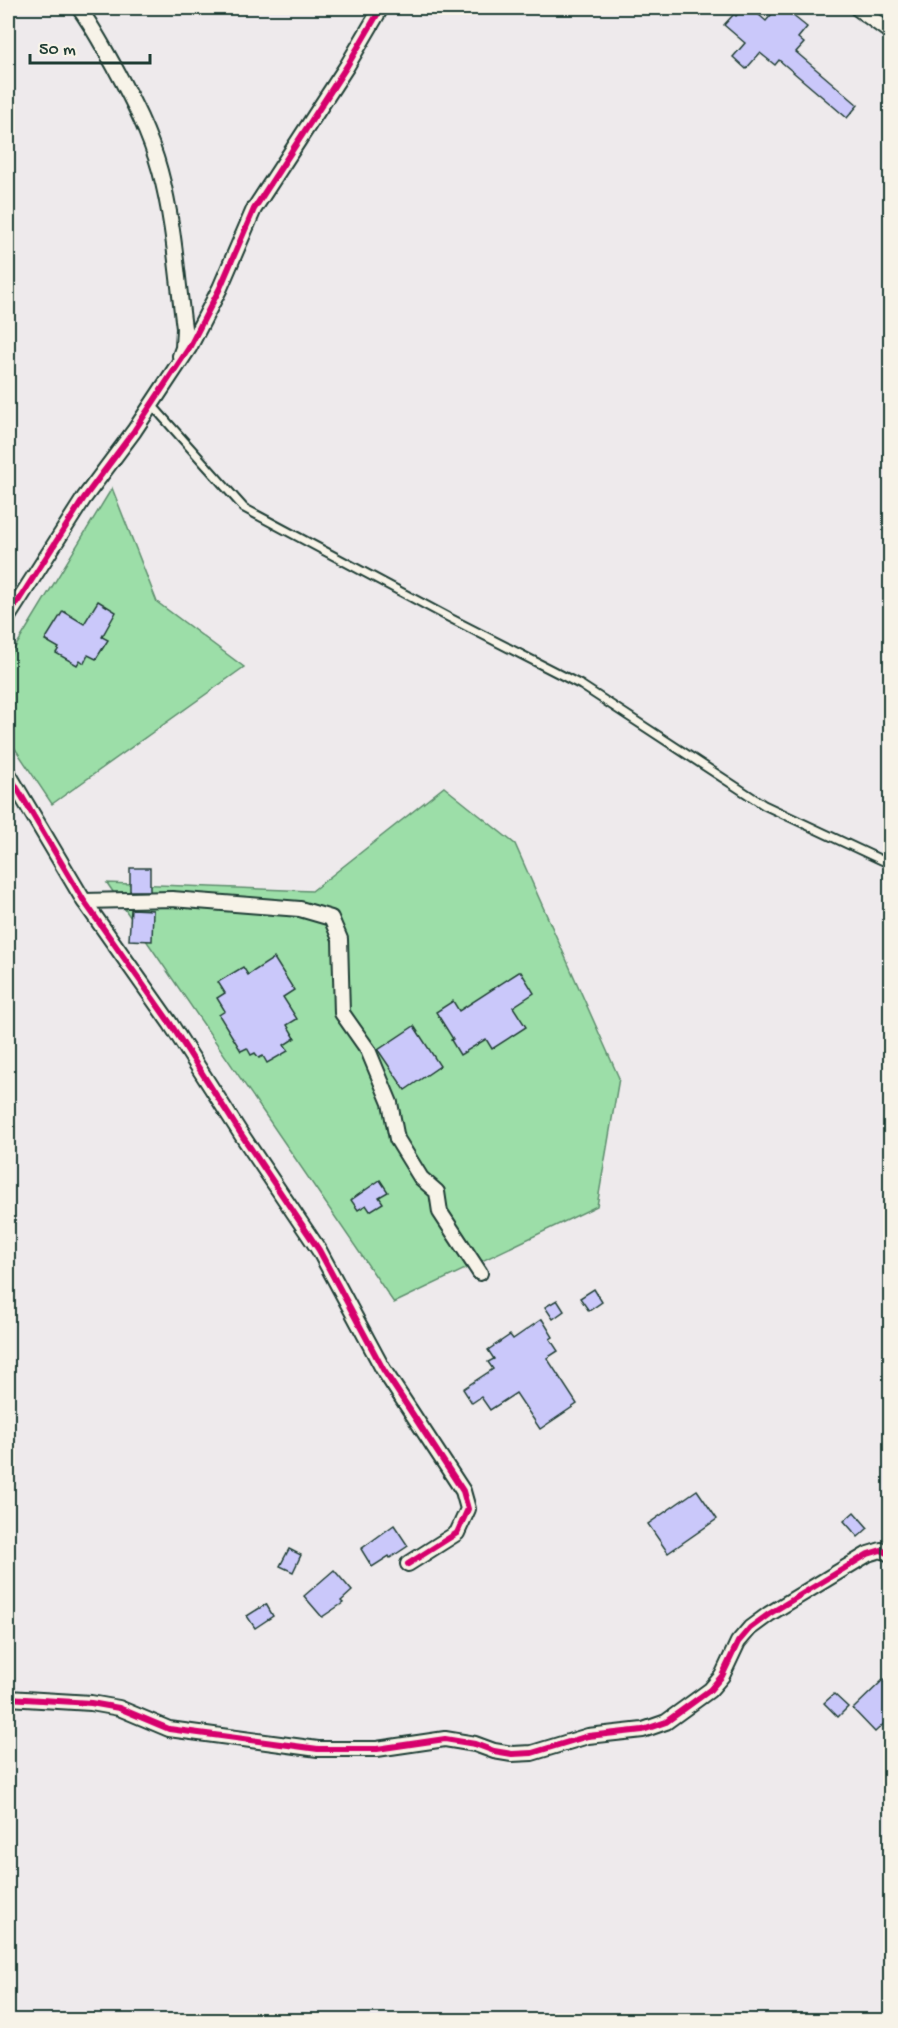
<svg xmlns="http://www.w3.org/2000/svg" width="898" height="2028" viewBox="0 0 898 2028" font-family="'Gochi Hand',sans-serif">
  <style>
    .green { fill: #9cdea8; stroke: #5e8e6e; stroke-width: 1.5 }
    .building { fill: #cac8fa; stroke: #1f3d34; stroke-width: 1.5 }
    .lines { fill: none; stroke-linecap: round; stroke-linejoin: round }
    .service-casing { stroke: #1f3d34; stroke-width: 11 }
    .minor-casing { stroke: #1f3d34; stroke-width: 18 }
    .service { stroke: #f7f3e8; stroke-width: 7 }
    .minor { stroke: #f7f3e8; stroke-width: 14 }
    .cycleway-casing { stroke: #f7f3e8; stroke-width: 10 }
    .cycleway { stroke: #d6006c; stroke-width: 6 }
  </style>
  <rect width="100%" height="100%" fill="#eeeaec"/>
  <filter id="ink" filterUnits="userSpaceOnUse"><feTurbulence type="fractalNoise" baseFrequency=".0167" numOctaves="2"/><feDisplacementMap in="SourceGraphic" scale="12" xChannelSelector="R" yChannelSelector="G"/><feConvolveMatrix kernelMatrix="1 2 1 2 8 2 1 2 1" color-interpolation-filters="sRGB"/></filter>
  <g filter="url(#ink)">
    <g class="green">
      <polygon points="112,488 157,602 244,667 52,804 8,738 8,659"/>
      <polygon points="444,787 515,844 619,1078 597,1206 394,1303 107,883 312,891"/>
    </g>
    <g class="building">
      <polygon points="743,8 751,8 766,21 777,8 798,8 792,15 807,27 798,38 804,43 796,52 858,105 847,118 779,60 775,65 760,53 746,69 733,57 745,43 724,25 734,14 736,16"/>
      <polygon points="98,601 116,612 102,637 108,640 96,659 88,655 84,663 80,660 77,665 56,653 59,648 45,640 63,611 84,624"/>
      <rect x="130" y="868" width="20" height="23"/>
      <polygon points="131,909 153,910 152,941 129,940"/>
      <polygon points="274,958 294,990 283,997 297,1019 287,1025 295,1038 284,1045 288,1051 267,1063 263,1056 259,1058 255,1053 251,1055 247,1048 241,1051 219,1015 225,1011 217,998 225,993 218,982 243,967 248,975"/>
      <polygon points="519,972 521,972 534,993 513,1007 526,1027 492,1049 486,1039 460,1055 451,1040 453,1039 436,1012 453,1001 459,1011"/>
      <polygon points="414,1026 440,1066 405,1090 378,1050"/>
      <polygon points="380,1180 388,1192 379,1197 383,1203 370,1211 366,1205 358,1210 351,1200"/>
      <polygon points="594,1289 602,1302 589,1311 580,1298"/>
      <polygon points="557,1300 564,1311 553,1319 545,1307"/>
      <polygon points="542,1319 553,1337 550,1339 558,1351 547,1358 577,1404 540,1429 516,1393 490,1410 481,1397 472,1403 463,1389 493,1369 488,1362 494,1359 488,1350 510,1335 513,1339"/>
      <polygon points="697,1490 717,1519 668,1553 648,1524"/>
      <polygon points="854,1512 868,1528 858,1537 844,1521"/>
      <polygon points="394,1525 408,1546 390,1558 389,1556 372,1567 361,1549"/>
      <polygon points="289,1549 301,1555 293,1572 280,1566"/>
      <polygon points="334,1570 352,1591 341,1601 343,1603 322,1617 304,1596"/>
      <polygon points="266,1604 273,1616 255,1628 247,1616"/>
      <polygon points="884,1679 891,1685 891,1717 875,1732 853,1709"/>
      <polygon points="834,1694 848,1707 838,1717 824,1703"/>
    </g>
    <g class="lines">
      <defs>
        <polyline id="service" points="152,405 244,508 448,617 581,685 764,805 890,864"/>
        <g id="minor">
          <path d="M79,8C92,26 103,46 114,66C132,99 150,134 160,171C174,222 177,276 184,328L183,348L180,356"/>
          <polyline points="857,8 890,32"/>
          <polyline points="8,617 84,498 134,431 189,348 220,288 254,209 347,66 381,8"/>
          <polyline points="8,773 84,901 170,1023 241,1134 319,1250 383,1369 463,1491 468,1509 457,1533 408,1564"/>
          <polyline points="84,901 172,899 300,909 331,918 340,939 342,1013 368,1050 390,1103 397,1139 421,1178 437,1192 440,1212 480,1273"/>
          <polyline points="8,1698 91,1703 119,1708 169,1729 318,1749 377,1749 445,1739 475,1744 494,1751 512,1754 532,1753 588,1736 643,1730 666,1722 710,1690 722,1676 738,1642 750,1628 769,1614 868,1554 881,1550 890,1554"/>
        </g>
      </defs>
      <use href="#service" class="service-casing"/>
      <use href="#minor" class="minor-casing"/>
      <use href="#service" class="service"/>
      <use href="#minor" class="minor"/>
      <defs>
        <g id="cycleway">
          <polyline points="8,617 84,498 134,431 189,348 220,288 254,209 347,66 381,8"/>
          <polyline points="8,773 84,901 170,1023 241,1134 319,1250 383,1369 463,1491 468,1509 457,1533 408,1564"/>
          <polyline points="8,1698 91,1703 119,1708 169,1729 318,1749 377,1749 445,1739 475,1744 494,1751 512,1754 532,1753 588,1736 643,1730 666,1722 710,1690 722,1676 738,1642 750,1628 769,1614 868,1554 881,1550 890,1554"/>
        </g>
      </defs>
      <use href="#cycleway" class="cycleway-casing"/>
      <use href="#cycleway" class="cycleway"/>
    </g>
  </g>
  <rect width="898" height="2028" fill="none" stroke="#f7f3e8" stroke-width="30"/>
  <rect x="15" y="15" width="868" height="1998" fill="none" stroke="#1f3d34" stroke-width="2" filter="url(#ink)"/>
  <path d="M30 54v9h120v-9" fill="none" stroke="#1f3d34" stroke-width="3"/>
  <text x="39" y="54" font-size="18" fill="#1f3d34" stroke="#f7f3e8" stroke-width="4.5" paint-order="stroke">50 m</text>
</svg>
